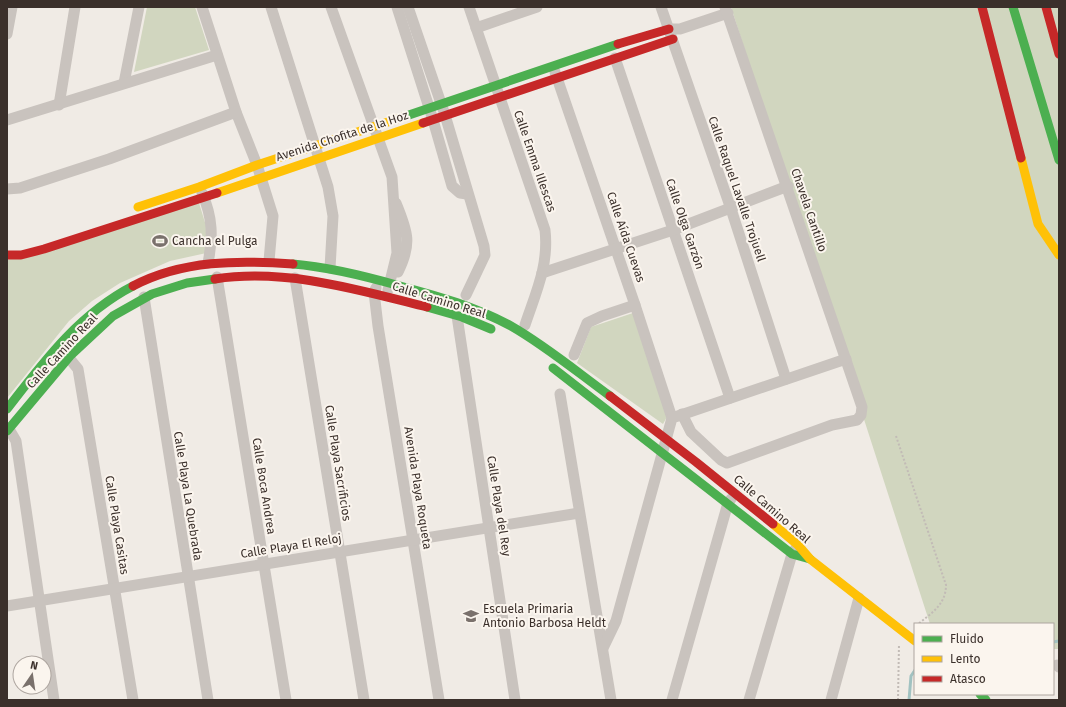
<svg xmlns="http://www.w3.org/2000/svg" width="1066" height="707" viewBox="0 0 1066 707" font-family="'Fira Sans',sans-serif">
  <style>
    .green { fill: #d1d6bf }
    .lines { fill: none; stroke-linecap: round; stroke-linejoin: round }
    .stream { stroke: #a1c2c1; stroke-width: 3 }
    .path { stroke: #c2bbb6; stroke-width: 2; stroke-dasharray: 2 2; stroke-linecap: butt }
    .street { stroke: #c9c3be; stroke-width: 11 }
    .fast { stroke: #4caf50; stroke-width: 9 }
    .slow { stroke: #ffc107; stroke-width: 9 }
    .jam { stroke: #c62828; stroke-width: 9 }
    .labels { text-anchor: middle; stroke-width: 4; stroke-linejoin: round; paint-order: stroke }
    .street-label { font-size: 12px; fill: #3b302b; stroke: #fbf5ee }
    .poi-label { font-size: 12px; fill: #3b302b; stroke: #fbf5ee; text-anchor: start }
  </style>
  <rect width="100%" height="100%" fill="#f0ebe5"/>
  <g class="green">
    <polygon points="147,7 195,7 209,50 134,72"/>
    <polygon points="731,7 1059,7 1059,649 1053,649 1053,624 930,624"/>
    <polygon points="199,203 207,229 211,252 170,261 120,283 92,301 69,321 7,398 7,260"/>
    <polygon points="633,313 668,415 663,424 577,363 591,327"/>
  </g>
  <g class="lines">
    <g class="stream">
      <polyline points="1053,642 1059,641"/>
      <polyline points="909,700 911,676 915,670"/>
    </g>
    <g class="path">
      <path d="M896,436L946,585C946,604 932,613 918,624"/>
      <polyline points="898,700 899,644"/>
    </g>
    <g class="street">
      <polyline points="202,7 236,112 257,165 273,216 269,261"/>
      <polyline points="271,7 328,187 333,216 330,268"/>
      <polyline points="331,7 392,177 397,253 388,290"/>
      <polyline points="397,7 433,120 452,186 460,193 467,194"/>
      <polyline points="408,7 445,115 484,246 485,255 466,295"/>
      <path d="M469,7L545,230C549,265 536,292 525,325"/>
      <polyline points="661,7 731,209 786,379"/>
      <polyline points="476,28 537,7"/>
      <polyline points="669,29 680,29 728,13"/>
      <polyline points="7,34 12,7"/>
      <polyline points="615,58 730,398"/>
      <polyline points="555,72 635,305 672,418"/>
      <polyline points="124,83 139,7"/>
      <polyline points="59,105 75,7"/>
      <polyline points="7,120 217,55"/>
      <polyline points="7,189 20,188 109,159 236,112"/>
      <path d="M202,193C213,218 213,237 208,263"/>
      <path d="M396,203C408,232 412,244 398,272"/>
      <polyline points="542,273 673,230 788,186"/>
      <polyline points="217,277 286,700"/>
      <polyline points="295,278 364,700"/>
      <polyline points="376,288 374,292 378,326 439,700"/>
      <polyline points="144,297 208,700"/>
      <polyline points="457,316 515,700"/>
      <polyline points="574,355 587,323 602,316 635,305"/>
      <polyline points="69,358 78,369 133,700"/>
      <polyline points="560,394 611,700"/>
      <polyline points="682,414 691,432 721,460 727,463 832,425 857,420 861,415 862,407 725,7"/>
      <polyline points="9,429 16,441 54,700"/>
      <polyline points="7,606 579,513"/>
      <polyline points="603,648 616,621 672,418 846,359"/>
      <polyline points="1057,665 1059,667"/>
      <polyline points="672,700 728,503 731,499"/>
      <polyline points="749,700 792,554 796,548"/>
      <polyline points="831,700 859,598"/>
    </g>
    <g class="fast">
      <polyline points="1013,7 1059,160"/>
      <polyline points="403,117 618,44"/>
      <path d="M293,264C329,267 365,276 400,286C438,296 476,307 511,326C546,346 577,372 610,396"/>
      <polyline points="427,307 462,317 491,329"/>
      <polyline points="553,368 792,554 810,559"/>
      <path d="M7,409C44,361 79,314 133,286"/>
      <polyline points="7,431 70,356 113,316 152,294 187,283 215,279"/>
      <polyline points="980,694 986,700"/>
    </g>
    <g class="slow">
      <polyline points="1021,158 1038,224 1059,255"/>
      <polyline points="217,193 423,123"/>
      <polyline points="138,207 199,187 257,165 403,117"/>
      <polyline points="773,524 798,545 810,559 915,641"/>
    </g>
    <g class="jam">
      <polyline points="982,7 1021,158"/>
      <polyline points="1046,7 1059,54"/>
      <polyline points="618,44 669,29"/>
      <polyline points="423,123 673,39"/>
      <polyline points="7,255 21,255 44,249 217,193"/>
      <path d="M215,279C286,268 359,290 427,307"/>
      <path d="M133,286C182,260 239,260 293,264"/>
      <polyline points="610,396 696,462 773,524"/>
    </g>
  </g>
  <defs>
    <symbol id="stadium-bare" viewBox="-9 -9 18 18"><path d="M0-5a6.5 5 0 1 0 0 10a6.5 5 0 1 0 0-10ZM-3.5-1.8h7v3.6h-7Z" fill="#7a716c" stroke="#fbf5ee" stroke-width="2.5" paint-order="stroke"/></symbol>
    <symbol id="school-bare" viewBox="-9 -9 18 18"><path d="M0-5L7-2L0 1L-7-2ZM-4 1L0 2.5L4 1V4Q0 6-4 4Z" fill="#7a716c" stroke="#fbf5ee" stroke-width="2.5" paint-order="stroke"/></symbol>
  </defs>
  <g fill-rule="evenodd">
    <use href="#stadium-bare" x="149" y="230" width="22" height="22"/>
    <use href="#school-bare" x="460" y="605" width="22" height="22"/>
  </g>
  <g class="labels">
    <g class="street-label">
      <text transform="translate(342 136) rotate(-18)" y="4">Avenida Chofita de la Hoz</text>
      <text transform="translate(535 161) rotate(71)" y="4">Calle Emma Illescas</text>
      <text transform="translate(737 189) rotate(71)" y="4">Calle Raquel Lavalle Trojuell</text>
      <text transform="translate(809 210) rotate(71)" y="4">Chavela Cantillo</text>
      <text transform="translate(685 224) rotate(71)" y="4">Calle Olga Garzón</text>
      <text transform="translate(626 237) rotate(71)" y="4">Calle Aída Cuevas</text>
      <text transform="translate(439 300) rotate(17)" y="4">Calle Camino Real</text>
      <text transform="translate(62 351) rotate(-47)" y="4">Calle Camino Real</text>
      <text transform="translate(338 463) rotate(81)" y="4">Calle Playa Sacrificios</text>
      <text transform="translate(264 486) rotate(81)" y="4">Calle Boca Andrea</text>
      <text transform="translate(418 488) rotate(81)" y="4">Avenida Playa Roqueta</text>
      <text transform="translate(188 496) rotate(81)" y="4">Calle Playa La Quebrada</text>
      <text transform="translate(499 506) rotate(81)" y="4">Calle Playa del Rey</text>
      <text transform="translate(772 509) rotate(41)" y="4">Calle Camino Real</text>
      <text transform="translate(117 525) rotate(81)" y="4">Calle Playa Casitas</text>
      <text transform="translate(291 546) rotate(-9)" y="4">Calle Playa El Reloj</text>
    </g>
    <g class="poi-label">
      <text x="172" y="245">Cancha el Pulga</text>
      <text x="483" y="613">Escuela Primaria<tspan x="483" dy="14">Antonio Barbosa Heldt</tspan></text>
    </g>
  </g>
  <rect width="1066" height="707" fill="none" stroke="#3b302b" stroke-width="16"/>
  <rect x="914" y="623" width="140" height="72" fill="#fbf5ee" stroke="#aea6a0"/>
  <rect x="922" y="636" width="20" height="6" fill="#4caf50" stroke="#aea6a0"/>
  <text x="950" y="643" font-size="12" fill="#3b302b">Fluido</text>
  <rect x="922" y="656" width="20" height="6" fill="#ffc107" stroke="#aea6a0"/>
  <text x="950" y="663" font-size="12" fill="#3b302b">Lento</text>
  <rect x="922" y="676" width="20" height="6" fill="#c62828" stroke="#aea6a0"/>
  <text x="950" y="683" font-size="12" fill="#3b302b">Atasco</text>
  <g transform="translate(32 675) rotate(13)"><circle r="19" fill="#fbf5ee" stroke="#aea6a0"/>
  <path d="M0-3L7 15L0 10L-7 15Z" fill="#7a716c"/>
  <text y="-6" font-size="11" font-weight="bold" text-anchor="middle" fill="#3b302b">N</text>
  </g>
</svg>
